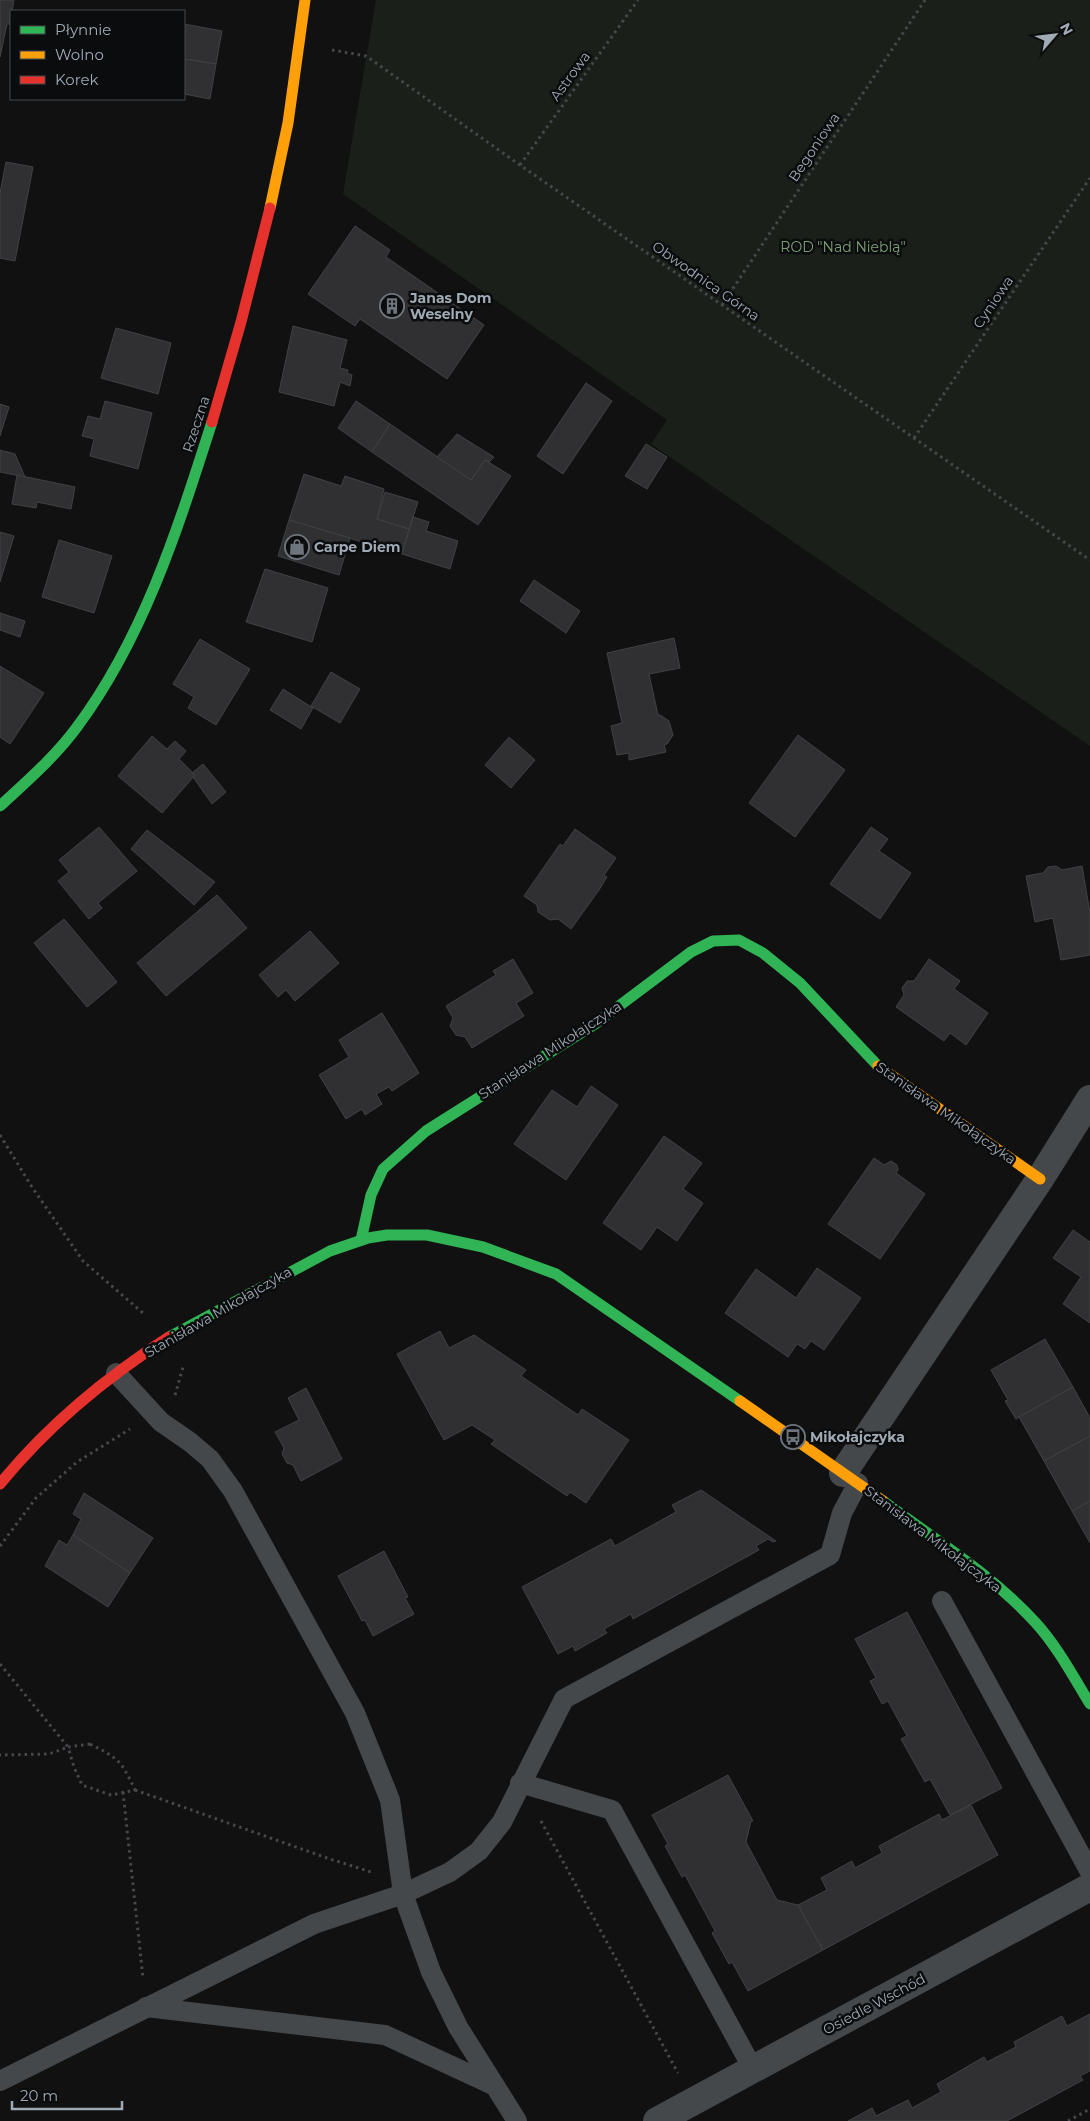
<svg xmlns="http://www.w3.org/2000/svg" width="1090" height="2121" viewBox="0 0 1090 2121" font-family="Montserrat,sans-serif">
  <style>
    .green { fill: #1a2019 }
    .building { fill: #303032; stroke: #3f4245 }
    .lines { fill: none; stroke-linecap: round; stroke-linejoin: round }
    .path { stroke: #46484c; stroke-width: 3; stroke-dasharray: 2.5 4; stroke-linecap: butt }
    .lane { stroke: #45484a; stroke-width: 20 }
    .street { stroke: #45484a; stroke-width: 28 }
    .fast { stroke: #30b455; stroke-width: 11 }
    .slow { stroke: #ff9f0a; stroke-width: 11 }
    .jam { stroke: #e5322d; stroke-width: 11 }
    .labels { text-anchor: middle; stroke-width: 5; stroke-linejoin: round; paint-order: stroke }
    .street-label { font-size: 14px; fill: #a0aab4; stroke: #0b0c0d }
    .park-label { font-size: 14px; fill: #7ca175; stroke: #0b0c0d }
    .poi-label { font-size: 14px; font-weight: bold; fill: #a0aab4; stroke: #0b0c0d; text-anchor: start }
  </style>
  <rect width="100%" height="100%" fill="#111"/>
  <polygon class="green" points="376,0 1090,0 1090,746 651,444 667,420 343,194"/>
  <g class="building">
    <polygon points="0,0 14,0 10,24 7,24 0,57"/>
    <polygon points="184,24 222,31 216,64 184,59"/>
    <polygon points="184,59 216,64 210,99 184,94"/>
    <polygon points="6,162 33,167 15,261 0,258 0,193"/>
    <polygon points="355,226 390,250 386,257 484,325 447,379 360,319 355,326 308,294"/>
    <polygon points="293,326 347,340 340,368 348,370 347,373 352,375 350,386 340,382 334,406 279,392"/>
    <polygon points="116,328 171,343 158,394 101,378"/>
    <polygon points="586,383 612,401 563,474 537,456"/>
    <polygon points="105,401 152,413 138,469 90,456 94,439 82,436 88,416 100,419"/>
    <polygon points="356,401 390,424 372,452 338,428"/>
    <polygon points="0,404 9,407 0,436"/>
    <polygon points="390,424 471,480 485,460 511,476 478,525 372,452"/>
    <polygon points="457,434 494,457 489,462 485,460 471,480 437,457"/>
    <polygon points="646,444 667,457 647,489 625,476"/>
    <polygon points="0,450 15,454 25,477 0,472"/>
    <polygon points="304,474 341,486 345,476 384,489 377,519 409,529 402,554 289,520"/>
    <polygon points="17,475 75,487 71,509 37,502 36,508 12,504"/>
    <polygon points="385,492 418,502 409,529 377,519"/>
    <polygon points="413,517 429,522 426,531 458,541 450,569 402,554"/>
    <polygon points="289,520 350,538 339,575 278,556"/>
    <polygon points="0,532 14,536 0,582"/>
    <polygon points="59,540 112,556 94,613 42,597"/>
    <polygon points="265,569 328,588 312,642 246,622"/>
    <polygon points="534,580 580,611 566,633 520,601"/>
    <polygon points="0,613 25,621 20,637 0,630"/>
    <polygon points="674,638 680,668 649,674 658,715 660,715 669,721 673,735 667,744 664,745 666,752 629,760 629,753 617,755 611,726 622,723 607,653"/>
    <polygon points="200,639 250,669 216,725 188,708 194,697 173,684"/>
    <polygon points="0,666 44,693 10,744 0,737"/>
    <polygon points="331,672 360,689 340,723 311,706"/>
    <polygon points="283,689 313,708 301,729 270,710"/>
    <polygon points="798,735 845,770 795,837 749,803"/>
    <polygon points="152,736 167,749 175,741 186,751 179,759 195,775 162,813 118,776"/>
    <polygon points="509,737 535,760 511,788 485,765"/>
    <polygon points="203,764 226,792 212,804 193,777 195,775 192,773"/>
    <polygon points="99,827 137,871 98,903 102,908 89,919 58,881 69,872 59,860"/>
    <polygon points="871,827 888,839 879,851 911,873 880,919 830,884"/>
    <polygon points="575,829 616,858 604,875 607,877 599,890 571,929 558,919 550,920 538,912 537,905 524,896 560,844 563,846"/>
    <polygon points="147,830 215,882 194,905 131,849"/>
    <polygon points="1056,866 1062,870 1082,866 1090,913 1090,955 1061,960 1053,918 1035,922 1026,876 1043,873 1048,867"/>
    <polygon points="217,895 247,928 166,996 137,963"/>
    <polygon points="64,919 117,982 87,1007 34,943"/>
    <polygon points="310,931 339,963 295,1001 286,990 278,997 259,975"/>
    <polygon points="513,959 533,993 516,1003 524,1016 472,1048 465,1037 456,1035 450,1026 453,1018 446,1006 496,975 493,971"/>
    <polygon points="929,959 960,981 954,989 988,1013 966,1045 950,1033 944,1041 896,1007 904,995 902,988 907,981 914,981"/>
    <polygon points="382,1013 419,1073 392,1091 389,1087 376,1094 382,1104 365,1115 362,1109 346,1119 319,1075 349,1057 339,1040"/>
    <polygon points="591,1086 618,1105 566,1180 514,1144 552,1090 577,1107"/>
    <polygon points="664,1136 702,1163 683,1189 703,1203 677,1241 657,1227 641,1250 603,1223"/>
    <polygon points="874,1158 884,1165 891,1161 897,1165 898,1170 896,1173 925,1194 880,1259 828,1224"/>
    <polygon points="1073,1230 1090,1242 1090,1323 1063,1304 1081,1277 1053,1258"/>
    <polygon points="817,1268 861,1298 824,1350 811,1341 805,1349 797,1344 788,1357 725,1313 756,1269 796,1298"/>
    <polygon points="440,1331 449,1348 474,1335 526,1370 521,1376 578,1415 582,1409 629,1440 586,1503 570,1492 567,1496 491,1444 495,1440 472,1425 444,1440 397,1354"/>
    <polygon points="1045,1339 1073,1387 1016,1419 1005,1401 1008,1400 991,1370"/>
    <polygon points="1073,1387 1090,1418 1090,1436 1044,1461 1019,1417"/>
    <polygon points="306,1388 342,1459 301,1481 293,1465 287,1463 282,1454 284,1448 275,1432 299,1420 288,1398"/>
    <polygon points="1090,1436 1090,1501 1072,1511 1044,1461"/>
    <polygon points="701,1490 776,1541 773,1542 768,1539 756,1546 759,1550 633,1619 631,1614 604,1629 607,1633 575,1651 573,1646 558,1654 522,1587 611,1539 615,1546 676,1512 672,1505"/>
    <polygon points="84,1493 153,1538 130,1573 73,1535 81,1519 73,1514"/>
    <polygon points="1090,1501 1090,1543 1072,1511"/>
    <polygon points="73,1535 130,1573 108,1607 45,1566 59,1540 67,1545"/>
    <polygon points="384,1551 408,1597 405,1598 414,1614 373,1636 365,1620 362,1621 338,1576"/>
    <polygon points="907,1612 1002,1788 950,1815 930,1779 925,1782 901,1739 907,1736 888,1701 882,1704 870,1681 876,1678 855,1639"/>
    <polygon points="728,1775 753,1821 751,1821 746,1842 777,1900 798,1905 823,1950 748,1991 732,1962 729,1964 712,1933 715,1931 685,1875 682,1877 665,1846 668,1844 652,1815"/>
    <polygon points="971,1805 998,1855 823,1950 798,1905 827,1890 821,1878 852,1861 855,1868 882,1853 879,1846 939,1814 942,1820"/>
    <polygon points="1090,2014 1090,2071 1080,2076 1083,2080 1007,2121 848,2121 872,2108 876,2116 908,2100 912,2108 941,2092 937,2084 984,2057 987,2062 1016,2047 1014,2042 1062,2016 1067,2026"/>
  </g>
  <g class="lines">
    <g class="path">
      <polyline points="332,50 366,56 520,165 1090,560"/>
      <polyline points="520,165 638,0"/>
      <polyline points="722,305 925,0"/>
      <polyline points="914,438 1090,178"/>
      <polyline points="0,1135 32,1187 83,1261 144,1314"/>
      <polyline points="175,1395 183,1367"/>
      <polyline points="0,1546 36,1498 77,1462 130,1429"/>
      <polyline points="0,1664 68,1747 49,1754 0,1755"/>
      <path d="M90,1744C120,1759 121,1761 135,1790L111,1795L82,1785L74,1767L68,1747Z"/>
      <polyline points="135,1790 327,1858 371,1872"/>
      <polyline points="123,1792 143,1978"/>
      <polyline points="541,1821 678,2073"/>
      <polyline points="1068,2121 1090,2109"/>
    </g>
    <g class="lane">
      <polyline points="116,1373 161,1422 190,1442 210,1459 233,1491 355,1713 390,1800 403,1894 431,1972 458,2027 517,2121"/>
      <polyline points="942,1601 1090,1872"/>
      <polyline points="520,1783 612,1810 753,2069"/>
      <polyline points="146,2007 385,2035 495,2086"/>
      <polyline points="0,2081 314,1924 403,1894 450,1872 479,1851 502,1822 564,1699 830,1555 842,1513 858,1483"/>
    </g>
    <g class="street">
      <polyline points="843,1473 1040,1179 1090,1099"/>
      <polyline points="657,2121 1090,1887"/>
    </g>
    <g class="fast">
      <path d="M0,806C27,781 55,757 77,727C144,637 178,528 212,422"/>
      <polyline points="361,1240 371,1195 383,1169 426,1131 595,1024 691,952 713,941 739,940 763,953 800,983 878,1066"/>
      <polyline points="169,1337 330,1251 368,1238 387,1235 427,1235 483,1247 556,1274 740,1401"/>
      <path d="M883,1501C934,1539 991,1574 1035,1622C1057,1646 1073,1676 1090,1704"/>
    </g>
    <g class="slow">
      <polyline points="270,208 288,123 305,0"/>
      <polyline points="878,1066 1040,1179"/>
      <polyline points="740,1401 883,1501"/>
    </g>
    <g class="jam">
      <polyline points="212,422 241,322 270,208"/>
      <path d="M0,1484C48,1425 105,1378 169,1337"/>
    </g>
  </g>
  <defs>
    <symbol id="building-ring" viewBox="-11 -11 22 22"><circle r="9.5" fill="#0b0c0d" stroke="#6e747b" stroke-width="1.5"/><path d="M-4-6H4V6H1V3H-1V6H-4ZM-2.5-4.3h1.7v1.8h-1.7ZM.8-4.3h1.7v1.8H.8ZM-2.5-1h1.7V.8h-1.7ZM.8-1h1.7V.8H.8Z" fill="#6e747b"/></symbol>
    <symbol id="shop-ring" viewBox="-11 -11 22 22"><circle r="9.5" fill="#0b0c0d" stroke="#6e747b" stroke-width="1.5"/><path d="M-5-2.5h2.3a2.7 3.5 0 0 1 5.4 0H5L5.5 6h-11ZM-1.5-2.5h3a1.5 2.3 0 0 0-3 0Z" fill="#6e747b"/></symbol>
    <symbol id="bus-ring" viewBox="-11 -11 22 22"><circle r="9.5" fill="#0b0c0d" stroke="#6e747b" stroke-width="1.5"/><path d="M-5-6H5V4H4V6H2V4H-2V6H-4V4H-5ZM-3.5-4V0h7V-4ZM-3.5 1.2v1.5H-2V1.2ZM2 1.2v1.5H3.5V1.2Z" fill="#6e747b"/></symbol>
  </defs>
  <g fill-rule="evenodd">
    <use href="#building-ring" x="378" y="292" width="28" height="28"/>
    <use href="#shop-ring" x="283" y="533" width="28" height="28"/>
    <use href="#bus-ring" x="779" y="1423" width="28" height="28"/>
  </g>
  <g class="labels">
    <g class="street-label">
      <text transform="translate(570 76) rotate(-54)" y="5">Astrowa</text>
      <text transform="translate(814 147) rotate(-56)" y="5">Begoniowa</text>
      <text transform="translate(706 281) rotate(35)" y="5">Obwodnica Górna</text>
      <text transform="translate(993 302) rotate(-56)" y="5">Cyniowa</text>
      <text transform="translate(196 424) rotate(-72)" y="5">Rzeczna</text>
      <text transform="translate(550 1050) rotate(-33)" y="5">Stanisława Mikołajczyka</text>
      <text transform="translate(946 1113) rotate(35)" y="5">Stanisława Mikołajczyka</text>
      <text transform="translate(218 1312) rotate(-30)" y="5">Stanisława Mikołajczyka</text>
      <text transform="translate(933 1539) rotate(37)" y="5">Stanisława Mikołajczyka</text>
      <text transform="translate(874 2004) rotate(-28)" y="5">Osiedle Wschód</text>
    </g>
    <g class="park-label">
      <text x="843" y="252">ROD "Nad Nieblą"</text>
    </g>
    <g class="poi-label">
      <text x="410" y="303">Janas Dom<tspan x="410" dy="16">Weselny</tspan></text>
      <text x="314" y="552">Carpe Diem</text>
      <text x="810" y="1442">Mikołajczyka</text>
    </g>
  </g>
  <rect x="10" y="10" width="175" height="90" fill="#0b0c0d" stroke="#474b50"/>
  <rect x="20" y="26" width="25" height="8" fill="#30b455" stroke="#474b50"/>
  <text x="55" y="35" font-size="15" fill="#a0aab4">Płynnie</text>
  <rect x="20" y="51" width="25" height="8" fill="#ff9f0a" stroke="#474b50"/>
  <text x="55" y="60" font-size="15" fill="#a0aab4">Wolno</text>
  <rect x="20" y="76" width="25" height="8" fill="#e5322d" stroke="#474b50"/>
  <text x="55" y="85" font-size="15" fill="#a0aab4">Korek</text>
  <g transform="translate(1055 35) rotate(62)" stroke="#0b0c0d" stroke-width="4" paint-order="stroke">
  <path d="M0-4L9 19L0 12L-9 19Z" fill="#a0aab4"/>
  <text y="-8" font-size="14" font-weight="bold" text-anchor="middle" fill="#a0aab4">N</text>
  </g>
  <path d="M12 2101v8h110v-8" fill="none" stroke="#a0aab4" stroke-width="2.5"/>
  <text x="20" y="2101" font-size="15" fill="#a0aab4" stroke="#0b0c0d" stroke-width="4" paint-order="stroke">20 m</text>
</svg>
